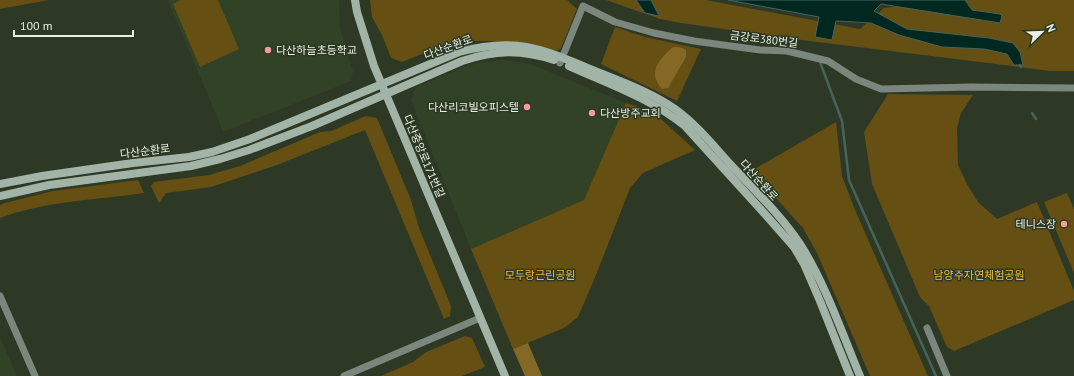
<svg xmlns="http://www.w3.org/2000/svg" width="1074" height="376" viewBox="0 0 1074 376" font-family="'PT Sans','Noto Sans KR',sans-serif">
  <style>
    .built { fill: #324227 }
    .green { fill: #664f13 }
    .forest { fill: #846926 }
    .water { fill: #002821; stroke: #46645c }
    .lines { fill: none; stroke-linecap: round; stroke-linejoin: round }
    .stream { stroke: #46645c; stroke-width: 2.5 }
    .street { stroke: #7b867e; stroke-width: 7 }
    .secondary { stroke: #a2b4a8; stroke-width: 8 }
    .poi-dot { fill: #f59b9b; stroke: #2d3924; stroke-width: 1.5 }
    .labels { text-anchor: middle; stroke-width: 3; stroke-linejoin: round; paint-order: stroke }
    .street-label { font-size: 11px; fill: #e9f1e4; stroke: #2d3924 }
    .poi-label { font-size: 11px; fill: #e9f1e4; stroke: #2d3924; text-anchor: start }
    .park-label { font-size: 11px; fill: #ecbe45; stroke: #2d3924 }
  </style>
  <rect width="100%" height="100%" fill="#2d3924"/>
  <g class="built">
    <polygon points="168,0 339,0 340,28 353,71 351,81 228,130 223,131"/>
    <polygon points="505,60 530,64 626,103 584,200 471,249 411,100 416,87 465,67 481,62"/>
    <polygon points="0,337 17,376 0,376"/>
  </g>
  <g class="green">
    <polygon points="0,0 49,0 0,9"/>
    <polygon points="181,0 218,0 239,49 200,67 173,4"/>
    <polygon points="370,0 567,0 577,9 561,48 557,51 526,43 491,41 472,41 440,47 402,62 391,58 382,35 372,17"/>
    <polygon points="606,0 706,0 860,29 884,8 960,0 1074,0 1074,71 1050,71 1004,65 802,40 681,23 660,19"/>
    <polygon points="615,27 645,37 701,49 677,101 601,64"/>
    <polygon points="888,94 973,95 961,113 957,128 958,165 967,184 978,202 997,219 1037,202 1074,291 1074,300 954,351 947,347 929,306 920,297 872,184 864,132"/>
    <polygon points="626,103 643,109 661,119 695,150 643,173 630,188 596,275 578,317 564,328 513,349 471,249 584,200"/>
    <polygon points="366,116 377,118 411,200 419,228 451,306 450,316 444,319 365,130 277,165 211,187 166,193 159,203 151,186 154,182 209,175 240,166 320,132 331,131"/>
    <polygon points="836,122 842,176 855,210 928,376 870,376 817,253 803,228 751,171"/>
    <path d="M138,180L144,193C96,200 45,201 0,218V205L5,203L53,191Z"/>
    <polygon points="1067,193 1074,209 1074,273 1044,202"/>
    <polygon points="465,336 472,338 485,367 462,376 381,376 413,362 426,352"/>
  </g>
  <g class="forest">
    <path d="M673,47H679L686,50V57L668,88L662,89C647,71 659,60 673,47Z"/>
    <polygon points="528,343 542,376 525,376 513,349"/>
  </g>
  <g class="water">
    <polygon points="636,0 651,0 659,16 645,13"/>
    <polygon points="728,0 965,0 972,10 1000,14 1002,16 1000,23 881,4 874,11 907,29 989,38 1013,43 1020,52 1023,65 1014,65 1007,54 984,49 942,47 899,35 871,23 836,21 832,40 815,37 819,17"/>
  </g>
  <g class="lines">
    <g class="stream">
      <polyline points="820,62 842,121 849,180 936,376"/>
      <polyline points="1020,65 1021,67"/>
      <polyline points="1032,113 1036,119"/>
    </g>
    <g class="street">
      <polyline points="560,63 583,6 615,22 654,33 694,41 760,50 787,51 828,61 856,79 881,89 972,87 1074,88"/>
      <polyline points="0,296 35,376"/>
      <polyline points="927,328 947,376"/>
      <polyline points="344,376 480,318"/>
    </g>
    <g class="secondary">
      <polyline points="355,0 357,12 374,66 505,376"/>
      <path d="M569,66C609,84 650,98 685,126L764,213L794,247L804,264L820,301L850,376"/>
      <path d="M0,184L42,176L133,163L189,157L212,152L250,139L459,52C514,37 540,48 590,69C619,81 649,91 675,109C696,124 713,145 730,164C754,190 781,215 800,244C825,283 842,333 860,376"/>
      <path d="M0,196L49,185L191,166L220,159L249,150L312,126L462,61C495,50 521,49 554,60"/>
    </g>
  </g>
  <g class="poi-dot">
    <circle cx="268" cy="50" r="4"/>
    <circle cx="527" cy="107" r="4"/>
    <circle cx="592" cy="113" r="4"/>
    <circle cx="1064" cy="224" r="4"/>
  </g>
  <g class="labels">
    <g class="street-label">
      <text transform="translate(764 39) rotate(7)" y="4">금강로380번길</text>
      <text transform="translate(448 47) rotate(-20)" y="4">다산순환로</text>
      <text transform="translate(145 151) rotate(-7)" y="4">다산순환로</text>
      <text transform="translate(424 156) rotate(67)" y="4">다산중앙로171번길</text>
      <text transform="translate(759 180) rotate(48)" y="4">다산순환로</text>
    </g>
    <g class="poi-label">
      <text x="276" y="54">다산하늘초등학교</text>
      <text x="519" y="111" text-anchor="end">다산리코빌오피스텔</text>
      <text x="600" y="117">다산방주교회</text>
      <text x="1056" y="228" text-anchor="end">테니스장</text>
    </g>
    <g class="park-label">
      <text x="540" y="279">모두랑근린공원</text>
      <text x="979" y="279">남양주자연체험공원</text>
    </g>
  </g>
  <g transform="translate(1042 32) rotate(67)" stroke="#2d3924" stroke-width="3" paint-order="stroke">
  <path d="M0-3L7 15L0 10L-7 15Z" fill="#e9f1e4"/>
  <text y="-6" font-size="11" font-weight="bold" text-anchor="middle" fill="#e9f1e4">N</text>
  </g>
  <path d="M14 30v6h119v-6" fill="none" stroke="#e9f1e4" stroke-width="2"/>
  <text x="20" y="30" font-size="12" fill="#e9f1e4" stroke="#2d3924" stroke-width="3" paint-order="stroke">100 m</text>
</svg>
